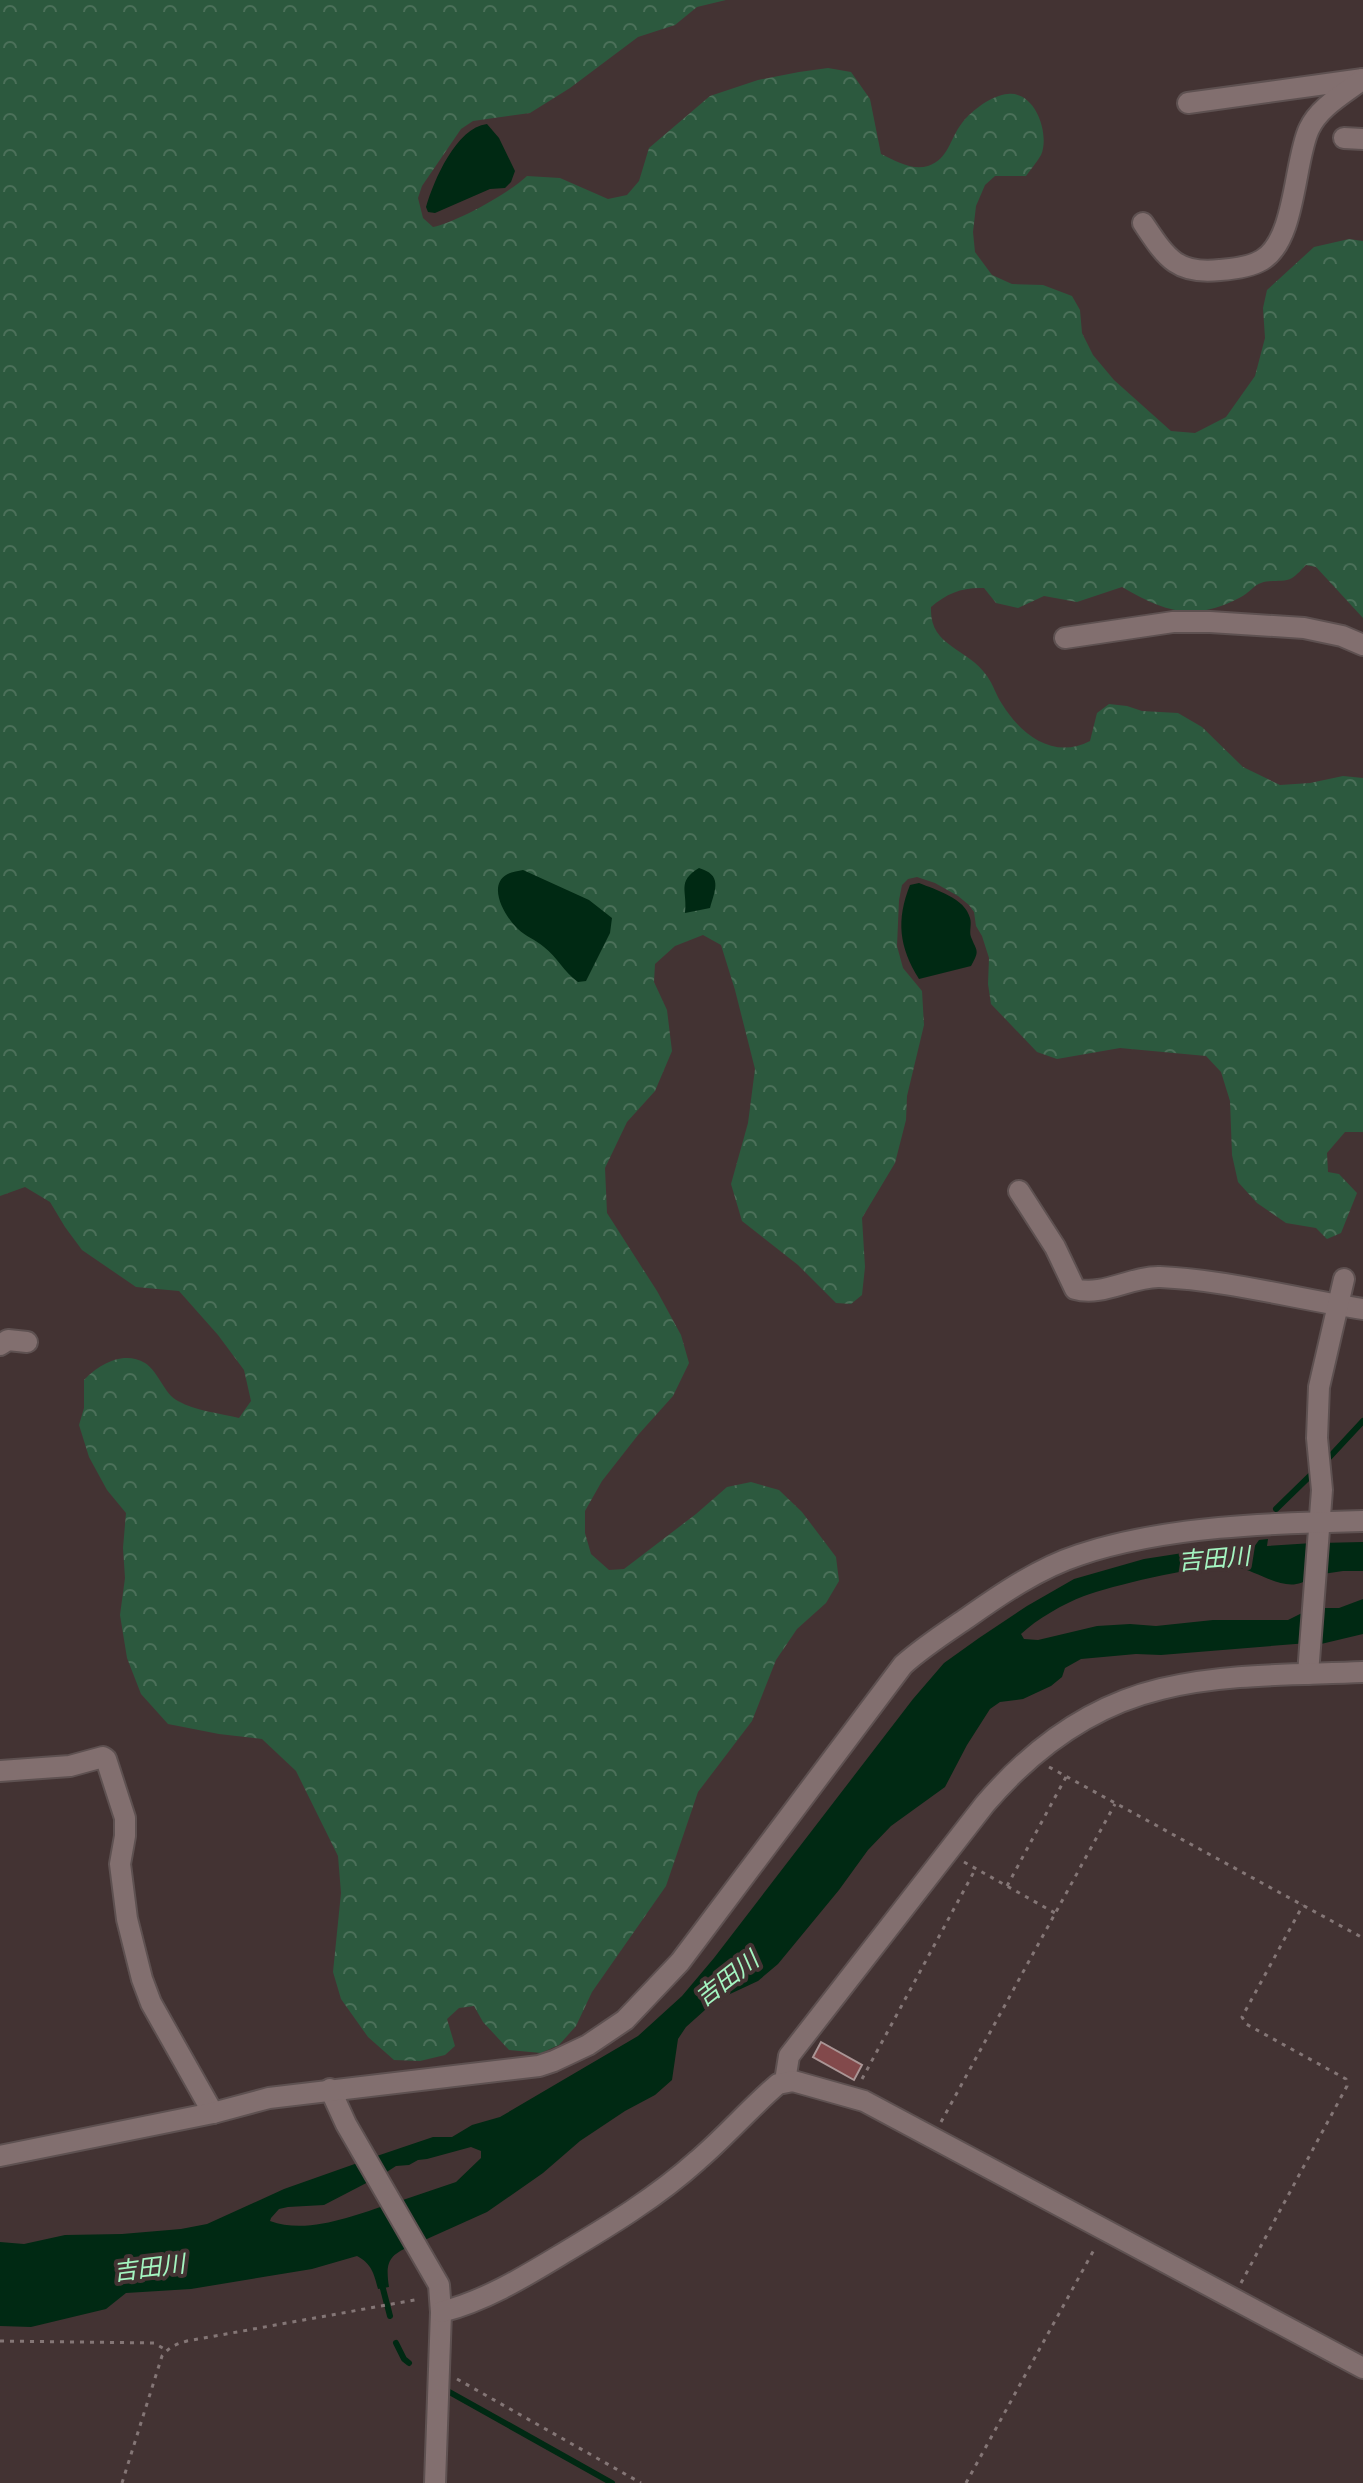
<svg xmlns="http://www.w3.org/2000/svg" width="1363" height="2483" viewBox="0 0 1363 2483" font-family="'DejaVu Sans','Noto Sans JP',sans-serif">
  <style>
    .forest { fill: url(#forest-crowns) }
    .water { fill: #002913 }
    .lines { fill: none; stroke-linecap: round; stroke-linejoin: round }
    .stream { stroke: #002913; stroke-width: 6 }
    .building { fill: #82494b; stroke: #aa9595; stroke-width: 2 }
    .minor-casing { stroke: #5e5151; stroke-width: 24 }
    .path { stroke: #847676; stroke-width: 3; stroke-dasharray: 4 6; stroke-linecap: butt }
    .minor { stroke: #826f6f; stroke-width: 20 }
    .labels { text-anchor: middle; stroke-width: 8; stroke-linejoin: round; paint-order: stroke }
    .water-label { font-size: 24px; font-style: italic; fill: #a4f5c1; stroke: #433333 }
  </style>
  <defs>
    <pattern id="forest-crowns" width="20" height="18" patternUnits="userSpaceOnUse" patternTransform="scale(2)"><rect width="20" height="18" fill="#2c593e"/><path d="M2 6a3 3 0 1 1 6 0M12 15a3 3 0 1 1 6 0" fill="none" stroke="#4b7059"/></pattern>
  </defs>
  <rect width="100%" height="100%" fill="#433333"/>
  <path class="forest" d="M0,0H726L697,7L675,25L638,37L570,88L530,113L473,121L461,129L422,186L418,198L423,218L433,227C457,222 509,193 527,176L560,178L608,199L627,195L639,181L649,148L710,96L758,80L799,72L828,68L851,72L870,99L881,154C896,161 912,171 928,166C949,159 950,138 962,123C972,110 992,95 1008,94C1036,91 1050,135 1041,155C1037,162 1031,169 1026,176H995L985,185L976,206L973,232L975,252L992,275L1012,284L1043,285L1072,296L1080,310L1082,333L1093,355L1114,380L1171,431L1195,433L1226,417L1255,376L1265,338L1263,308L1267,290L1314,247L1349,239L1363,241V618L1316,567L1306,565C1302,569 1297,575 1292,578C1283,583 1271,579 1261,583C1254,585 1248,594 1241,597C1195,622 1164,612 1122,587L1077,602L1044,596L1018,608L996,603L984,588C963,587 947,593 931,607C929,647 967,647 987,676C993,684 996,695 1002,704C1021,735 1054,760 1090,741L1097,713L1109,704L1127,706L1142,711L1178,713L1202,727L1243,767L1280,785L1310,783L1343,776L1363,778V1132H1345L1327,1153L1328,1172L1339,1174L1357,1193L1341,1233L1327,1239L1316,1228L1286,1223L1257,1203L1238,1182L1232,1155L1230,1101L1221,1072L1206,1056L1120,1048L1057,1059L1037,1052L991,1004L988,984L989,958L982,936L976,926L974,912L969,905L958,896L935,883L917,877L908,879L902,885L899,900L897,946L903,968L922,991L924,1025L907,1096L906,1120L895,1163L862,1218L865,1267L862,1295L851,1304L836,1303L798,1265L742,1221L731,1184L748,1123L755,1069L735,990L721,945L703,935L675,946L655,964L654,982L667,1010L672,1051L655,1091L627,1122L605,1168L607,1213L657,1291L681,1335L689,1363L673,1396L638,1435L602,1481L585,1511V1533L591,1554L609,1570L624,1569L696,1514L727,1487L751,1482L779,1490L802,1512L836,1557L839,1581L826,1603L797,1629L776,1660L752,1721L698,1792L666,1886L592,1992L576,2026L559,2045L541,2053L509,2050L483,2022L474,2006L459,2008L447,2019L455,2046L445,2055L420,2061L394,2060L368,2037L341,1999L333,1972L341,1893L338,1856L296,1771L262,1739L219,1734L168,1724L141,1694L127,1658L120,1615L125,1578L123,1548L126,1513L107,1490L89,1457L79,1425L84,1408V1380C99,1364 124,1350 145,1363C159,1372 164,1394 178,1401C196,1411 219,1413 239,1418L251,1401L244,1370L218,1335L179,1291L136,1287L82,1250L65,1227L50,1202L25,1187L0,1196Z"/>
  <g class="water">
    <path d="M487,124L499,138L515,171L511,182L505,188L490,189L435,213L428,212L426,207C434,180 456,128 487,124Z"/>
    <path d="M699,868C722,875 716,888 710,908L685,913C688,891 676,882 699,868Z"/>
    <path d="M523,870L589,900L612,918L610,933L586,981L578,982C564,972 557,957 544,947C536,940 525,936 518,929C506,918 487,887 506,875C510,872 518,871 523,870Z"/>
    <path d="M919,883C936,890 965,898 970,918C972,924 969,931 971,937C977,952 980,950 971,966L919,979C899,947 896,920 910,885Z"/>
    <path d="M1268,1539L1267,1546L1313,1543L1311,1577C1288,1597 1260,1571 1236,1567C1204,1563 1115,1585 1084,1596C1063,1604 1037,1619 1021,1634L1024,1639L1038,1640L1097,1626L1130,1624L1156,1626L1213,1620H1288L1310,1609L1308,1643L1161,1655L1136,1654L1081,1659L1065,1668L1062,1677L1051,1686L1023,1699L1000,1702L990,1709L967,1745L945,1787L891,1826L868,1850L839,1890L778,1964L758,1981L715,2001L686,2027L678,2039L672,2080L655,2095L625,2111L580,2141L543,2173L487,2212L418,2243L394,2203L456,2182L481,2158V2151L471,2147L427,2159L418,2160L409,2165L396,2166L379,2177L368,2159L433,2137H452L472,2125L500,2117L638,2036L682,1996L714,1958L913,1699L944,1663L979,1638L1027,1606L1074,1579L1144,1559L1202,1550L1254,1547L1259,1540Z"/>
    <polygon points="1363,1542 1363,1571 1343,1571 1316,1575 1319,1543"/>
    <polygon points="1363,1599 1363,1634 1321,1644 1312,1643 1315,1608 1339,1608"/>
    <path d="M366,2160L376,2178L324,2205L288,2207L279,2209L271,2218L270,2221C308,2235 355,2215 390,2204L413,2245C389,2255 385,2261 389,2287L378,2289C374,2274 372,2264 357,2256L312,2269L191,2289L126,2293L106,2309L31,2327L0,2326V2242L24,2244L65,2235L122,2234L181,2229L207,2224L284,2189Z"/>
  </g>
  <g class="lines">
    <g class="stream">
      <polyline points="1324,1463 1363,1421"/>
      <polyline points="1276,1509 1316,1470"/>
      <polyline points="381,2281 390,2316"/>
      <polyline points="396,2343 404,2359 409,2363"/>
      <polyline points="444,2389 612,2483"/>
    </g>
  </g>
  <polygon class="building" points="821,2042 862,2065 854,2080 813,2057"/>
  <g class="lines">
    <defs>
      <g id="minor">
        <polyline points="1188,103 1363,79"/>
        <polyline points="1344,138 1363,139"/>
        <path d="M1143,223C1166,257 1176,275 1220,270C1234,269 1250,267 1262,260C1296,240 1294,161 1309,129C1319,107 1345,93 1363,79"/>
        <polyline points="1065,638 1173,622 1210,622 1304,628 1342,636 1363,645"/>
        <path d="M1019,1191L1055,1247L1075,1289C1102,1297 1132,1276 1160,1277C1228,1280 1296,1299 1363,1309"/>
        <polyline points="0,1345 8,1340 27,1342"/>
        <polyline points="1308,1674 1322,1490 1317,1438 1319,1387 1344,1279"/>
        <polyline points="0,1771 70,1766 103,1757 106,1759 125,1818 125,1836 120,1864 127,1919 142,1979 151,2003 213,2113"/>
        <path d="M785,2081L789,2056L985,1804C1032,1749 1090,1706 1161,1689C1226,1673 1297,1675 1363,1672"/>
        <polyline points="330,2089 346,2124 439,2285 441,2312 435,2483"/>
        <path d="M0,2156L213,2113L269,2098L539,2066L554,2061L588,2045L625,2020L680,1962L903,1665C923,1647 945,1633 967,1618C1001,1594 1039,1568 1079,1555C1165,1526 1272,1523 1363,1521"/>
        <path d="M441,2312C485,2301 524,2277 562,2254C609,2226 657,2197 698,2160C726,2136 750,2108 778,2084L793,2081L864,2101L1363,2368"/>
      </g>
    </defs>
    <use href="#minor" class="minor-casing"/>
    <g class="path">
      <polyline points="1049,1767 1363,1938"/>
      <polyline points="964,1862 1055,1913"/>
      <polyline points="1007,1886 1066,1777"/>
      <polyline points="862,2079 976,1868"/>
      <polyline points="941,2122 1115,1804"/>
      <polyline points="1241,2283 1347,2086 1346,2079 1246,2024 1242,2017 1303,1905"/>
      <polyline points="0,2341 154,2343 166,2350"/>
      <polyline points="457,2379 641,2483"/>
      <path d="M122,2483L162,2356C169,2347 176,2344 187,2341L420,2299"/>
      <polyline points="966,2483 1095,2248"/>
    </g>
    <use href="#minor" class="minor"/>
  </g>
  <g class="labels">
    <g class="water-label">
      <text transform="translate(1214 1559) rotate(-5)" y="8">吉田川</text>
      <text transform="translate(727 1979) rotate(-38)" y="8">吉田川</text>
      <text transform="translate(149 2268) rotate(-7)" y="8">吉田川</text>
    </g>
  </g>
</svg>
